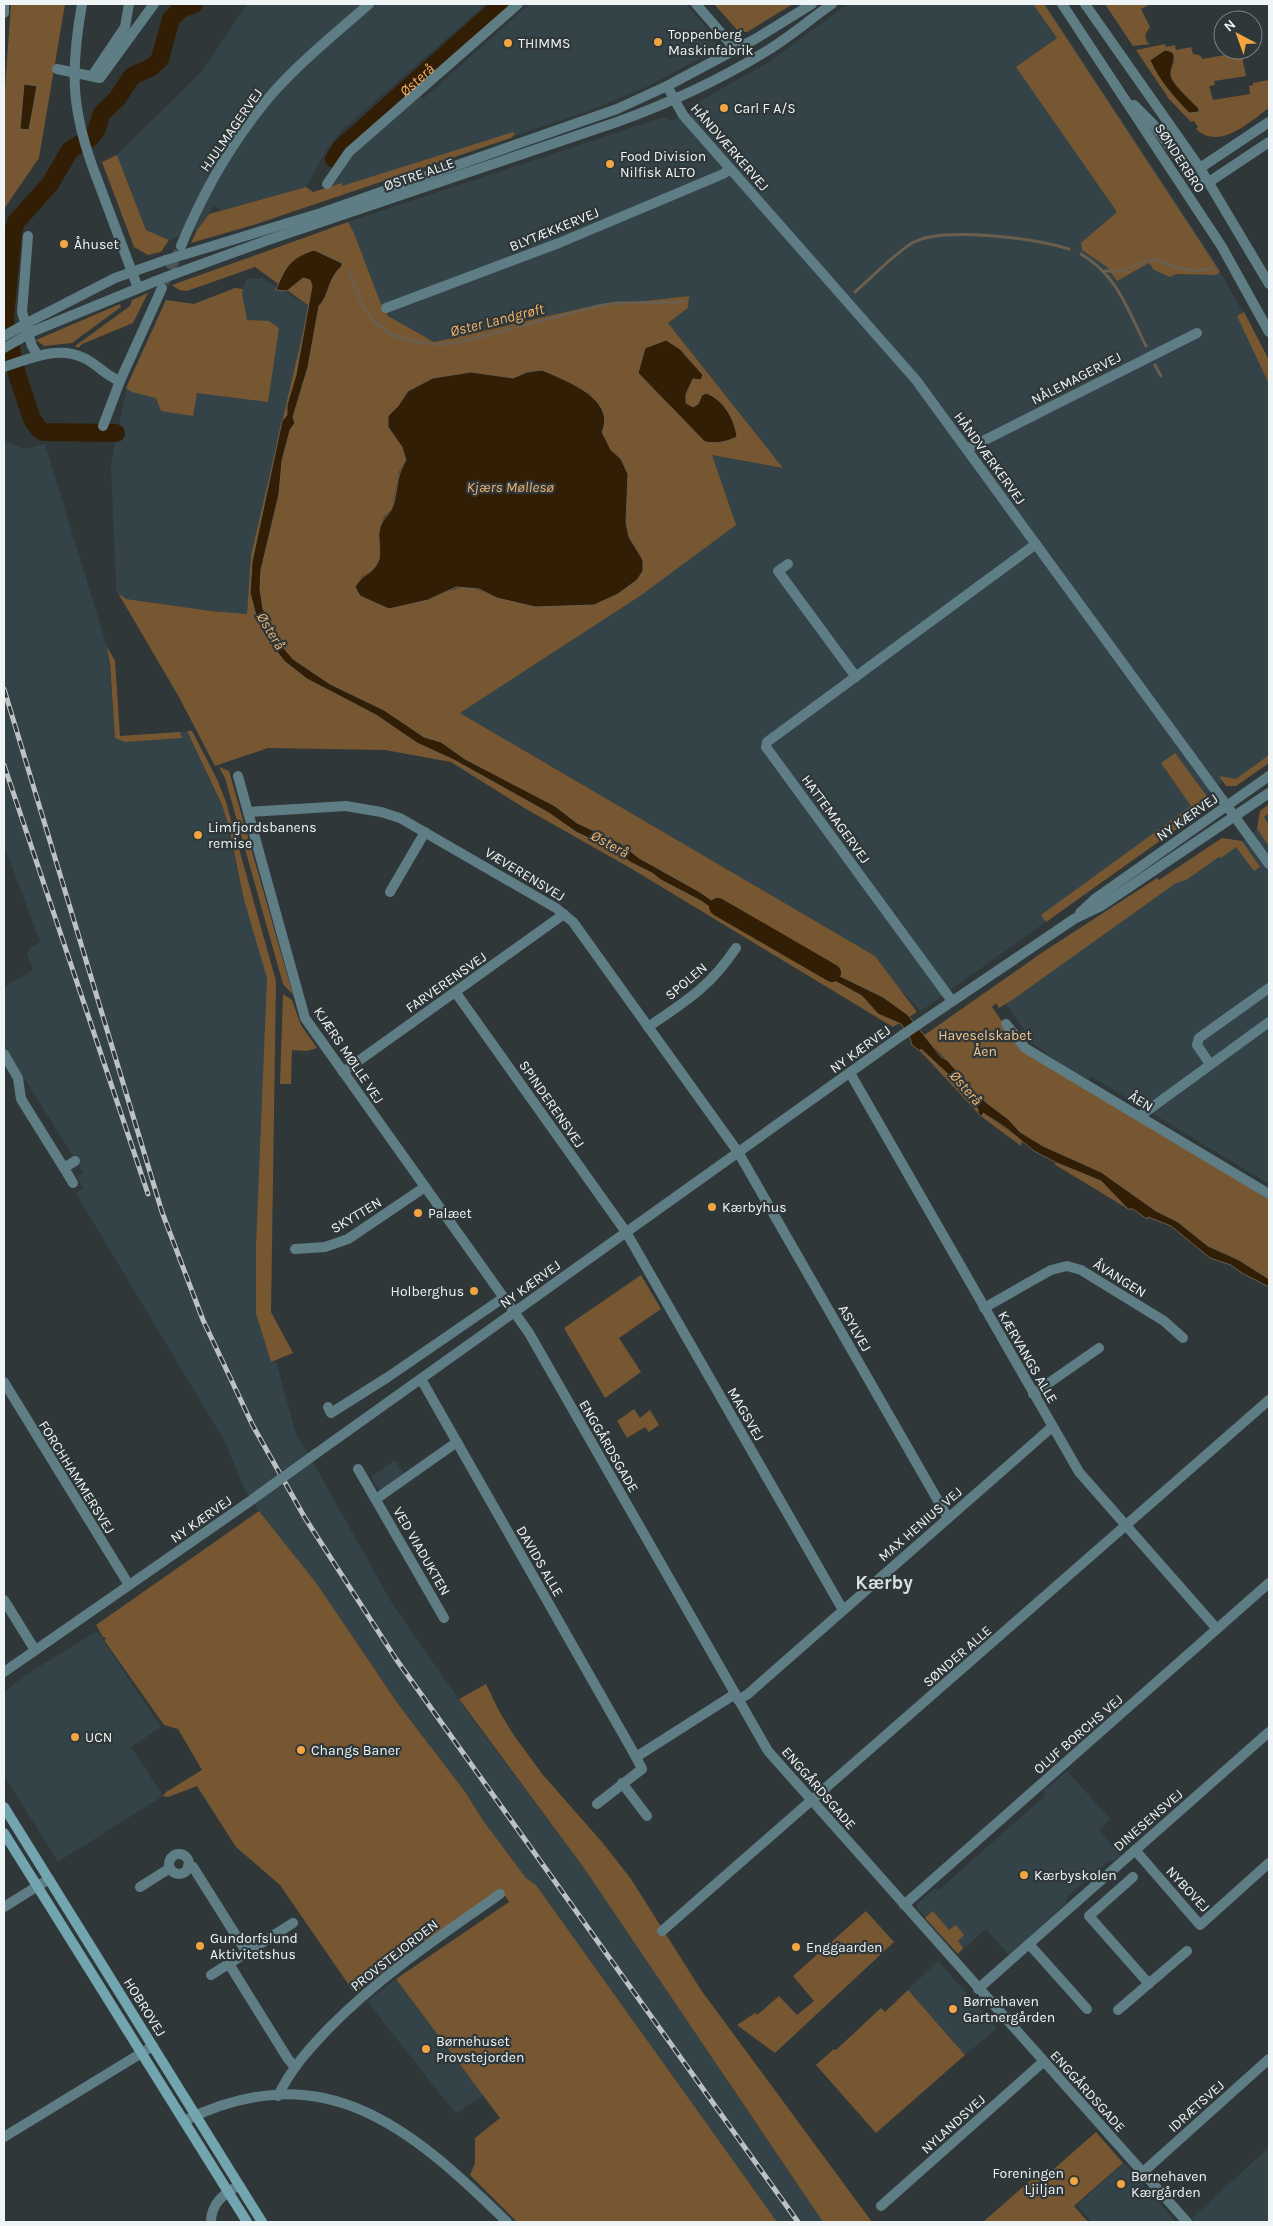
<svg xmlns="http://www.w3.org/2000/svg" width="1273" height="2226" viewBox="0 0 1273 2226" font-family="Karla,sans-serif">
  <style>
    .built { fill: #334347 }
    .green { fill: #765732; fill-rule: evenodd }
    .water { fill: #321e04; stroke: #6b5e4d }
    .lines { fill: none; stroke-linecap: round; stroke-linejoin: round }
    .stream { stroke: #6b5e4d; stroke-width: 3 }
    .river { stroke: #321e04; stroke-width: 18 }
    .minor-tunnel { stroke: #4c5455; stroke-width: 10; stroke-dasharray: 10 5; stroke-linecap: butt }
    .minor { stroke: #5e7d85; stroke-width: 10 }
    .tertiary { stroke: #5e7d85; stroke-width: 10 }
    .secondary { stroke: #73a5b1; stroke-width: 10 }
    .rail-casing { stroke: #bcc2c4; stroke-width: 5 }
    .rail { stroke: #2f3739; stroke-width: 3; stroke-dasharray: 9; stroke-linecap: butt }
    .tertiary-bridge { stroke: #5e7d85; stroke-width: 10 }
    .poi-dot { fill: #f2a541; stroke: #2f3739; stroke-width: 2 }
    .labels { text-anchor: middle; stroke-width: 4.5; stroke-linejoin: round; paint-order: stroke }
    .poi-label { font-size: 14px; fill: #eff5f6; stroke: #2f3739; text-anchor: start }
    .street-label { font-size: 14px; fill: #eff5f6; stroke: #2f3739 }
    .park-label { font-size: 14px; fill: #f6c58f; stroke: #2f3739 }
    .water-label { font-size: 15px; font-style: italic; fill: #efb26c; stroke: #2f3739 }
    .district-label { font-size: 19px; font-weight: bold; fill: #d6e0e2; stroke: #2f3739 }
  </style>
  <rect width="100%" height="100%" fill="#2f3739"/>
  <g class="built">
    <polygon points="247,4 486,4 340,132 323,156 306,187 222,210 214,206 197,230 169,240 146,230 117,155 202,71"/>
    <polygon points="529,4 686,4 716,38 716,42 713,51 649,86 588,111 344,194 329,187 349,158 419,96 423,99"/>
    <polygon points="848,4 1045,4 1212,257 1269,360 1269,763 1236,786 1226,786 1223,782 1207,795 1207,804 1203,810 921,1011 898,987 875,956 460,713 640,596 712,455 783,468 668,323 688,308 689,296 583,308 434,342 388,316 381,304 354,233 348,222 651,121 665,117 671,121 697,110 698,102 767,63"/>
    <polygon points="261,278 309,306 251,555 247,614 211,611 126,599 118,593 116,589 111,464 127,385 166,300 194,304 235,288 243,289 246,279"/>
    <polygon points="4,440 25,449 45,444 108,650 115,737 187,731 224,811 244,900 268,978 256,1245 256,1314 271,1362 275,1361 277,1365 297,1438 301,1441 393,1605 474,1721 584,1868 823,2222 777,2222 536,1885 526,1878 482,1819 466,1793 398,1704 317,1584 259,1511 244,1488 224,1440 76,1194 83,1188 77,1177 83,1172 4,1046 4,987 33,970 27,954 31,947 40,942 4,845"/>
    <polygon points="1269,804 1269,1184 1092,1077 1089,1080 1060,1064 1034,1044 999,994 1173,870 1222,838 1242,841 1257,829 1260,811"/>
    <polygon points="395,1460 402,1471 407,1474 381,1493 371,1477"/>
    <polygon points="97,1631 161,1727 131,1747 163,1796 58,1862 4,1775 4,1692 27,1674"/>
    <polygon points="1067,1771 1110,1819 1099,1830 1121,1856 1114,1861 1109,1861 1067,1897 1066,1903 1009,1955 986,1929 958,1954 917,1908 917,1904 934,1889 940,1889 1013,1824 1044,1797 1044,1791"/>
    <polygon points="938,1961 997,2028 965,2055 908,1990"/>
    <polygon points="396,1979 483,2095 456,2114 367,2001"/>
    <polygon points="1269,2147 1269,2222 1195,2222 1191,2219"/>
    <polygon points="1124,2163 1176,2222 1092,2222 1077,2205"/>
  </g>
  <g class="green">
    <polygon points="11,4 65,4 39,158 4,209 4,102"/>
    <polygon points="714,4 793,4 747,32 739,32"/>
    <polygon points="1033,4 1044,4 1220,272 1216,275 1176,274 1170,277 1154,270 1149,263 1117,281 1107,267 1082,250 1081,243 1117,212 1016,67 1057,38"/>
    <polygon points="1105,4 1151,4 1141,9 1150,27 1145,35 1147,42 1150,44 1133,46"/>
    <path d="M1165,44L1166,47L1175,45L1176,50L1191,47L1193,54L1199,55L1203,59L1241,52L1246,76L1214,81L1215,85L1209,86L1213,100L1250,94L1249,86L1253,85V83L1269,80V108C1249,122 1220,151 1196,129L1198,127L1194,121L1191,122L1169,99L1136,50ZM1175,60C1174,65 1170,71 1171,76C1172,83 1193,102 1199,109L1160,77L1153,68Z"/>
    <polygon points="513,132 515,134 511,138 253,225 191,243 197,230 209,214 306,187 313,192 342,183 342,186"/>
    <polygon points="117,155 146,230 169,240 161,252 148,255 134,247 102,162"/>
    <path d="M348,222L354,233L381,304L388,316L434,342L583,308L689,296L688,308L668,323L783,468L712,455L736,525L640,596L460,713L875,956L917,1012L893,1027L632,869L526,809L451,762L385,750L268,748L215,766L179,697L118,593L126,599L211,611L247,614L251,555L309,306L255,267L187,291L179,290L172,285ZM542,370L577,386L591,395L602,432L611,450L621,459L628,474L626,523L629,537L643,560L497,598C466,582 458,586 428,600L360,578L373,570L379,561V530L384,517L392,509L399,472L406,460L402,447L388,427V416L398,406L408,391L433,378L471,372L513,378L527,372ZM638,373L693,379L686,395V403L693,407L699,404L702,395L705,442Z"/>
    <polygon points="235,288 243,289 242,293 247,320 269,321 279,328 268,402 197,393 193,416 161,411 156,398 132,392 126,388 166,300 194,304"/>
    <polygon points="148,293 133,323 82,344 78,348 75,346 130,306 132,300"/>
    <polygon points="120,304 121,307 72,343 44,346 36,340"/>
    <polygon points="1244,312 1269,360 1269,384 1237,316"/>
    <polygon points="107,647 115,661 120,736 180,732 182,738 125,742 115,738 110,664"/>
    <polygon points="187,731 192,731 217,779 226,802 276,981 271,1312 293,1353 271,1362 256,1314 256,1245 267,978 244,900 229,828 222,805"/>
    <polygon points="1175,753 1206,795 1208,802 1206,808 1046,922 1041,915 1191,806 1161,763"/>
    <polygon points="1269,755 1269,763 1236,786 1226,786 1219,776 1236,779"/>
    <polygon points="219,767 229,771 293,995 283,984 225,778"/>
    <polygon points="1269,804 1269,813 1264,817 1269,826 1268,845 1257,829 1260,811"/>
    <polygon points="1222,838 1242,841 1260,867 1254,871 1236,847 1221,858 1219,857 1186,880 1176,883 1012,1000 999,1008 996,1003 992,1007 1013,1037 1269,1200 1269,1279 1239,1260 1208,1246 1178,1222 1156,1211 1101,1172 1043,1146 1020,1132 1008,1119 979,1097 964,1078 923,1036 1043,952 1157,878 1159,880"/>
    <polygon points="283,994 292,1000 301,1025 317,1048 307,1051 292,1050 291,1084 280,1084"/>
    <polygon points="921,1049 949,1075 978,1109 978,1113 920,1051"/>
    <polygon points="983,1113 1022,1140 1021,1146 982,1117"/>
    <polygon points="1057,1163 1101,1181 1128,1209 1054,1164"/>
    <polygon points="641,1275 661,1309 619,1338 641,1372 605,1398 564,1328"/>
    <polygon points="634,1409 640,1418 650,1410 659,1425 649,1432 645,1427 627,1438 617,1421"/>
    <polygon points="259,1511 317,1584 398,1704 466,1793 482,1819 526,1878 536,1885 777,2222 517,2222 470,2175 475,2163 475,2138 500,2118 396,1979 509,1902 502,1891 426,1942 421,1939 408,1949 409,1953 358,1990 353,1991 280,1885 236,1847 197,1786 168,1797 163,1796 166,1792 202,1770 178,1729 164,1725 104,1640 107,1638 103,1637 96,1625"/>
    <polygon points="486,1684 499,1711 515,1737 543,1775 602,1842 631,1879 701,1990 872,2222 823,2222 584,1868 459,1699"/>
    <polygon points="866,1911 894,1942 775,2053 737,2025 755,2013 757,2015 779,1996 797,2015 814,2001 793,1976"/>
    <polygon points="933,1911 949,1930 956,1925 964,1935 958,1941 963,1948 958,1954 925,1918"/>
    <polygon points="908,1990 965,2055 876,2133 816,2065 834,2049 836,2050 881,2008 885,2012"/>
    <polygon points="1096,2132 1123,2163 1074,2206 1088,2222 983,2222 1042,2170 1047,2175"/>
  </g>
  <g class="water">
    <path d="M1165,50C1182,52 1170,65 1171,75C1171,83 1193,102 1199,109V112L1189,113C1174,97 1158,80 1150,60Z"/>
    <polygon points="24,84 37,86 29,130 20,129"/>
    <path d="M314,250L342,263V266C327,279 330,295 319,306L308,367L293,417L295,423L290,430L282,461L279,494L261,570L260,589L263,609L271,625L270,629L275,638L293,659L330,684L384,710L424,737L441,742L465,759L555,806L577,823L620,843L639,858L700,892L743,922L782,942L809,961L883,997L908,1015L941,1057L947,1060L979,1097L1008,1119L1020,1132L1043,1146L1101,1172L1156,1211L1178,1222L1208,1246L1239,1260L1269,1279V1287L1242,1273L1231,1265L1210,1258L1171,1226L1148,1217L1147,1219L1133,1209H1128L1101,1181L1057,1163L1034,1151L1005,1127L983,1113L982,1117L978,1113V1109L949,1075L921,1049L920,1051L912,1045L910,1038L901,1024L878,1014L862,996L833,980L813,972L782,950L748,934L701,901L661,880L652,873L630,862L618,852L576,832L549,813L454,760L417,743L376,715L307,679L284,661L266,637L258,623L250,593L252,562L282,421L287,415V405L296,375L312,286L310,280L303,278L287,291L276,290C285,267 290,258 314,250Z"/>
    <path d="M666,340L680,349L703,375L701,380L693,379L686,394V403L693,407L698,404L702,395L706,393C723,399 735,419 737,437C726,442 717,444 705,442L638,373L645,348Z"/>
    <path d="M542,370C565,380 617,399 602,432L611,450L621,459L628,474L626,523L629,537L643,560V571L637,580L618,594L594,605L535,607L497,598L479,589L456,587L428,600L389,609L360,596L355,587C361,575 373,574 378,562C382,554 378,541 379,532C381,519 388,517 392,508C399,492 394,480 406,460L402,447L388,427V416L398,406L408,391L433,378L471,372L513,378L527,372Z"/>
  </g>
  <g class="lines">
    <g class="stream">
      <path d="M1081,254C1118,276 1127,309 1146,346"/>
      <path d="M349,271C355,282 357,293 362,304C379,339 421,347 456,343L598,306L616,303L684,302"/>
      <polyline points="1105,271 1123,271 1147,260 1156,260 1174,267 1197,271 1212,268"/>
      <path d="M855,292C871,278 897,251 914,242C945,226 1036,239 1069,249"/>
      <polyline points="1155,365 1161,376"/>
    </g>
    <g class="river">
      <path id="s1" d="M334,159L341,148L502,4"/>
      <polyline points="116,433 44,432 39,429 32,419 17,374 6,329 5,317 13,232 16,222 50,184 70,150 90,138 96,131 102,113 117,99 132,76 152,67 160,59 171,19 181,9 194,4"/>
      <polyline points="718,907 832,973"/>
    </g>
    <polyline class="minor-tunnel" points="164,283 179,251"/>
    <g class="minor">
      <polyline points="696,4 729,42 734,51"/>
      <polyline points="4,13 4,4"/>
      <polyline points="57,69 100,78 154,4"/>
      <polyline points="92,76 125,27 129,4"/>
      <polyline points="1200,168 1269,122"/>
      <polyline points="1209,182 1269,142"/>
      <polyline points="327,184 349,152 518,4"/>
      <polyline points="28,236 22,312 32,346 38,356"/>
      <path d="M181,246C203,192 233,140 271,95C300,62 336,33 369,4"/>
      <polyline points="386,308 559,243 723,174 730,169"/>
      <path d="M4,367C29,359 58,345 84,358C97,364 106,376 120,381"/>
      <polyline points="103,426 120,381 162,288"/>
      <polyline points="967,449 1197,333"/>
      <polyline points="788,564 778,571 856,677"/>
      <polyline points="238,776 305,1018 529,1333 768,1751 1187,2222"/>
      <polyline points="248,812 346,806 381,812 400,818 556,908 573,922 738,1152 948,1518"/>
      <polyline points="1235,817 1269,864"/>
      <polyline points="390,892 425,832"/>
      <polyline points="456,993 626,1232 843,1610"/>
      <polyline points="952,1001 766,747 767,742 1036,544"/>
      <polyline points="1006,1024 1025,1048 1269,1194"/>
      <path d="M648,1027C686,1001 709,988 736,948"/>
      <polyline points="4,1054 18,1078 21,1099 64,1168"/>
      <polyline points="1210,1064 1197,1045 1199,1038 1269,988"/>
      <polyline points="343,1072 564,914"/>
      <polyline points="850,1073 1079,1472 1217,1629"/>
      <polyline points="1140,1116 1269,1022"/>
      <polyline points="73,1183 64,1168 75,1161"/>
      <polyline points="295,1249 325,1247 348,1239 425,1187"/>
      <polyline points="984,1308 1051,1270 1067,1266 1081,1270 1164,1321 1183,1338"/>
      <polyline points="421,1379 636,1757 735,1694"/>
      <polyline points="4,1382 129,1585"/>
      <polyline points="1033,1394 1099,1348"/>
      <polyline points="328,1407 331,1413 388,1377 503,1298"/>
      <polyline points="358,1469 444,1618"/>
      <polyline points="376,1499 457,1442"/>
      <polyline points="4,1600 35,1650"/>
      <polyline points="738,1700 748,1694 1052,1427"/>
      <polyline points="622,1783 647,1816"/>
      <polyline points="597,1804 642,1769 636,1757"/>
      <polyline points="1135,1850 1200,1925 1269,1863"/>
      <circle cx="179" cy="1864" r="10"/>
      <polyline points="188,1866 193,1867 247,1953"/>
      <polyline points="1133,1877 1089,1916 1149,1984"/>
      <polyline points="140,1887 170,1868"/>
      <polyline points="904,1905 1269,1583"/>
      <polyline points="4,1907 49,1879"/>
      <polyline points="662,1931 1269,1400"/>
      <polyline points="1029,1944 1087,2009"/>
      <polyline points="229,1964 288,2059 295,2067"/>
      <polyline points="211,1975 293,1923"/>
      <polyline points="978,1989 1269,1732"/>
      <polyline points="1118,2010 1187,1951"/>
      <path d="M278,2096C290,2070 309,2049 328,2029C381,1975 439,1937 500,1894"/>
      <path d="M184,2121C324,2052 411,2128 507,2222"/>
      <polyline points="4,2137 153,2046"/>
      <polyline points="1142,2173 1269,2059"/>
      <polyline points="881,2206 1043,2062"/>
      <path d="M211,2222C211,2203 224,2194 239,2185"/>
    </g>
    <g class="tertiary">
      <polyline points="1062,4 1222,247 1269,332"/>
      <polyline points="1085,4 1200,168 1269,284"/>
      <polyline points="667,86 683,115 916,380 1235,817"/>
      <polyline points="1134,105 1153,124 1190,174 1197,180 1209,182"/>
      <polyline points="96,176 138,288"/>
      <polyline points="186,254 321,213 617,109 667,86 757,38 812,4"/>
      <path d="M177,273L268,240L617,122C672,102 724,78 773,47C793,34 812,18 832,4"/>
      <polyline points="31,321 115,278 166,260"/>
      <polyline points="34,331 156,281"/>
      <polyline points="4,336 24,325"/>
      <polyline points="1080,913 1096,898 1269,776"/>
      <polyline points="314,1455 901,1036 1074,919 1101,906 1269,793"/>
      <polyline points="4,1672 246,1504"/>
    </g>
    <g class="secondary">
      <polyline points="4,1807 262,2222"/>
      <polyline points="4,1833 247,2222"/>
    </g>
    <defs>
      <g id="rail">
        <polyline points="4,689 162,1212 203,1320 253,1426 305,1518 396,1659 798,2222"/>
        <polyline points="4,765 148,1194"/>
      </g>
    </defs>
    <use href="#rail" class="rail-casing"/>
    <use href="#rail" class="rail"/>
    <g class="tertiary-bridge">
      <path d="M82,4C70,71 71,111 96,176"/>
      <polyline points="166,260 186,254"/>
      <polyline points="156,281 177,273"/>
      <polyline points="24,325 31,321"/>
      <polyline points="4,348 34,331"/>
      <polyline points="246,1504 314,1455"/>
    </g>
  </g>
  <g class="poi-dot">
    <circle cx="658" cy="42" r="5"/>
    <circle cx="508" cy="43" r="5"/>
    <circle cx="724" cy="108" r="5"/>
    <circle cx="610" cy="164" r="5"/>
    <circle cx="64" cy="244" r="5"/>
    <circle cx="198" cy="835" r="5"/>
    <circle cx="712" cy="1207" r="5"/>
    <circle cx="418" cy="1213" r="5"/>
    <circle cx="474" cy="1291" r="5"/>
    <circle cx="75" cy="1737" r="5"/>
    <circle cx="301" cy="1750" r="5"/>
    <circle cx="1024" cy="1875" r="5"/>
    <circle cx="200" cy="1946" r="5"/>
    <circle cx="796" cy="1947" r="5"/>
    <circle cx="953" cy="2009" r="5"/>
    <circle cx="426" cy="2049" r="5"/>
    <circle cx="1074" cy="2181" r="5"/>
    <circle cx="1121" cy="2184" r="5"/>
  </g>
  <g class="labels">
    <g class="poi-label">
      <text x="668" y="39">Toppenberg<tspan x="668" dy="16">Maskinfabrik</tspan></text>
      <text x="518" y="48">THIMMS</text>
      <text x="734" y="113">Carl F A/S</text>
      <text x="620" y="161">Food Division<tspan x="620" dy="16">Nilfisk ALTO</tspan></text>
      <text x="74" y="249">Åhuset</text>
      <text x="208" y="832">Limfjordsbanens<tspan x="208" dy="16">remise</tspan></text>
      <text x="722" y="1212">Kærbyhus</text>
      <text x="428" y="1218">Palæet</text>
      <text x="464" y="1296" text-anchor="end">Holberghus</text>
      <text x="85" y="1742">UCN</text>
      <text x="311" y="1755">Changs Baner</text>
      <text x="1034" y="1880">Kærbyskolen</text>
      <text x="210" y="1943">Gundorfslund<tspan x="210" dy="16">Aktivitetshus</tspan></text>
      <text x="806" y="1952">Enggaarden</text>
      <text x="963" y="2006">Børnehaven<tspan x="963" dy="16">Gartnergården</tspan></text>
      <text x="436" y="2046">Børnehuset<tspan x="436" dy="16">Provstejorden</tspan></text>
      <text x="1064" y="2178" text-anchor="end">Foreningen<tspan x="1064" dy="16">Ljiljan</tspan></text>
      <text x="1131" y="2181">Børnehaven<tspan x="1131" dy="16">Kærgården</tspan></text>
    </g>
    <g class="street-label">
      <text transform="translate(231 130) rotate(-55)" y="5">HJULMAGERVEJ</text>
      <text transform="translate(730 147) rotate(49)" y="5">HÅNDVÆRKERVEJ</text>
      <text transform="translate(1180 158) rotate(57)" y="5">SØNDERBRO</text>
      <text transform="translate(419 174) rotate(-19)" y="5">ØSTRE ALLE</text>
      <text transform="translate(554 229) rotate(-22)" y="5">BLYTÆKKERVEJ</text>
      <text transform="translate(1076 378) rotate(-27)" y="5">NÅLEMAGERVEJ</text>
      <text transform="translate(990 458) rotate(54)" y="5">HÅNDVÆRKERVEJ</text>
      <text transform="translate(1187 817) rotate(-35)" y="5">NY KÆRVEJ</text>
      <text transform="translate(836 819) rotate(54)" y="5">HATTEMAGERVEJ</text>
      <text transform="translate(525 874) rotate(31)" y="5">VÆVERENSVEJ</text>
      <text transform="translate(686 981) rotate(-40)" y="5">SPOLEN</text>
      <text transform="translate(446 982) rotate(-35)" y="5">FARVERENSVEJ</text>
      <text transform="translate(860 1049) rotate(-36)" y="5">NY KÆRVEJ</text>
      <text transform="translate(349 1055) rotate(56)" y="5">KJÆRS MØLLE VEJ</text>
      <text transform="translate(1141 1101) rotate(31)" y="5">ÅEN</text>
      <text transform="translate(552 1104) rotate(55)" y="5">SPINDERENSVEJ</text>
      <text transform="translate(356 1215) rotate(-31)" y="5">SKYTTEN</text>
      <text transform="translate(1120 1278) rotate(32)" y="5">ÅVANGEN</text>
      <text transform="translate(530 1284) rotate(-36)" y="5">NY KÆRVEJ</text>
      <text transform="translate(855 1328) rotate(60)" y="5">ASYLVEJ</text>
      <text transform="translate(1028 1357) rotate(60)" y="5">KÆRVANGS ALLE</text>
      <text transform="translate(746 1414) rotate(60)" y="5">MAGSVEJ</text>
      <text transform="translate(609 1446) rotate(60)" y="5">ENGGÅRDSGADE</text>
      <text transform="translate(77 1477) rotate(58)" y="5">FORCHHAMMERSVEJ</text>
      <text transform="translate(201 1519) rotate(-35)" y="5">NY KÆRVEJ</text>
      <text transform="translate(920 1524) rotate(-41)" y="5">MAX HENIUS VEJ</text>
      <text transform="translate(422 1551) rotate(60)" y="5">VED VIADUKTEN</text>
      <text transform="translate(540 1561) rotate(60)" y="5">DAVIDS ALLE</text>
      <text transform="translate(957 1656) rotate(-41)" y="5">SØNDER ALLE</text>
      <text transform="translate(1078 1734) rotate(-41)" y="5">OLUF BORCHS VEJ</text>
      <text transform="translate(819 1788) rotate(49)" y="5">ENGGÅRDSGADE</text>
      <text transform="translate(1148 1820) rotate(-41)" y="5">DINESENSVEJ</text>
      <text transform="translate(1188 1889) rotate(47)" y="5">NYBOVEJ</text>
      <text transform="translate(394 1955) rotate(-38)" y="5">PROVSTEJORDEN</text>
      <text transform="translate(145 2007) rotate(58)" y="5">HOBROVEJ</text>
      <text transform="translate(1088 2091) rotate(48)" y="5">ENGGÅRDSGADE</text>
      <text transform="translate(1196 2106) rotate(-42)" y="5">IDRÆTSVEJ</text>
      <text transform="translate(953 2124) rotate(-42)" y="5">NYLANDSVEJ</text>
    </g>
    <g class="park-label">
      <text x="985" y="1040">Haveselskabet<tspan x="985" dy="16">Åen</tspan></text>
    </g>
    <g class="water-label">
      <text dy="5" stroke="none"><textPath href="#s1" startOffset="115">Østerå</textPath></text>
      <text transform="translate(497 320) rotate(-14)" y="5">Øster Landgrøft</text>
      <text x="510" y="492">Kjærs Møllesø</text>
      <text transform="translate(271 631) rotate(59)" y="5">Østerå</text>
      <text transform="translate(610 844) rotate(29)" y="5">Østerå</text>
      <text transform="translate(966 1088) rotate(49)" y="5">Østerå</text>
    </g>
    <g class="district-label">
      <text x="884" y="1589">Kærby</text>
    </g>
  </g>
  <rect width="1273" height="2226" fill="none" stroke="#eff5f6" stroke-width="10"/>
  <g transform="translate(1238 35) rotate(319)"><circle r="24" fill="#2f3739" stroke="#7c8385"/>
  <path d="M0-4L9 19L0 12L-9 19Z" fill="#f2a541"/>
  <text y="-8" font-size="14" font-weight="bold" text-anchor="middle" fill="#eff5f6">N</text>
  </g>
</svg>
